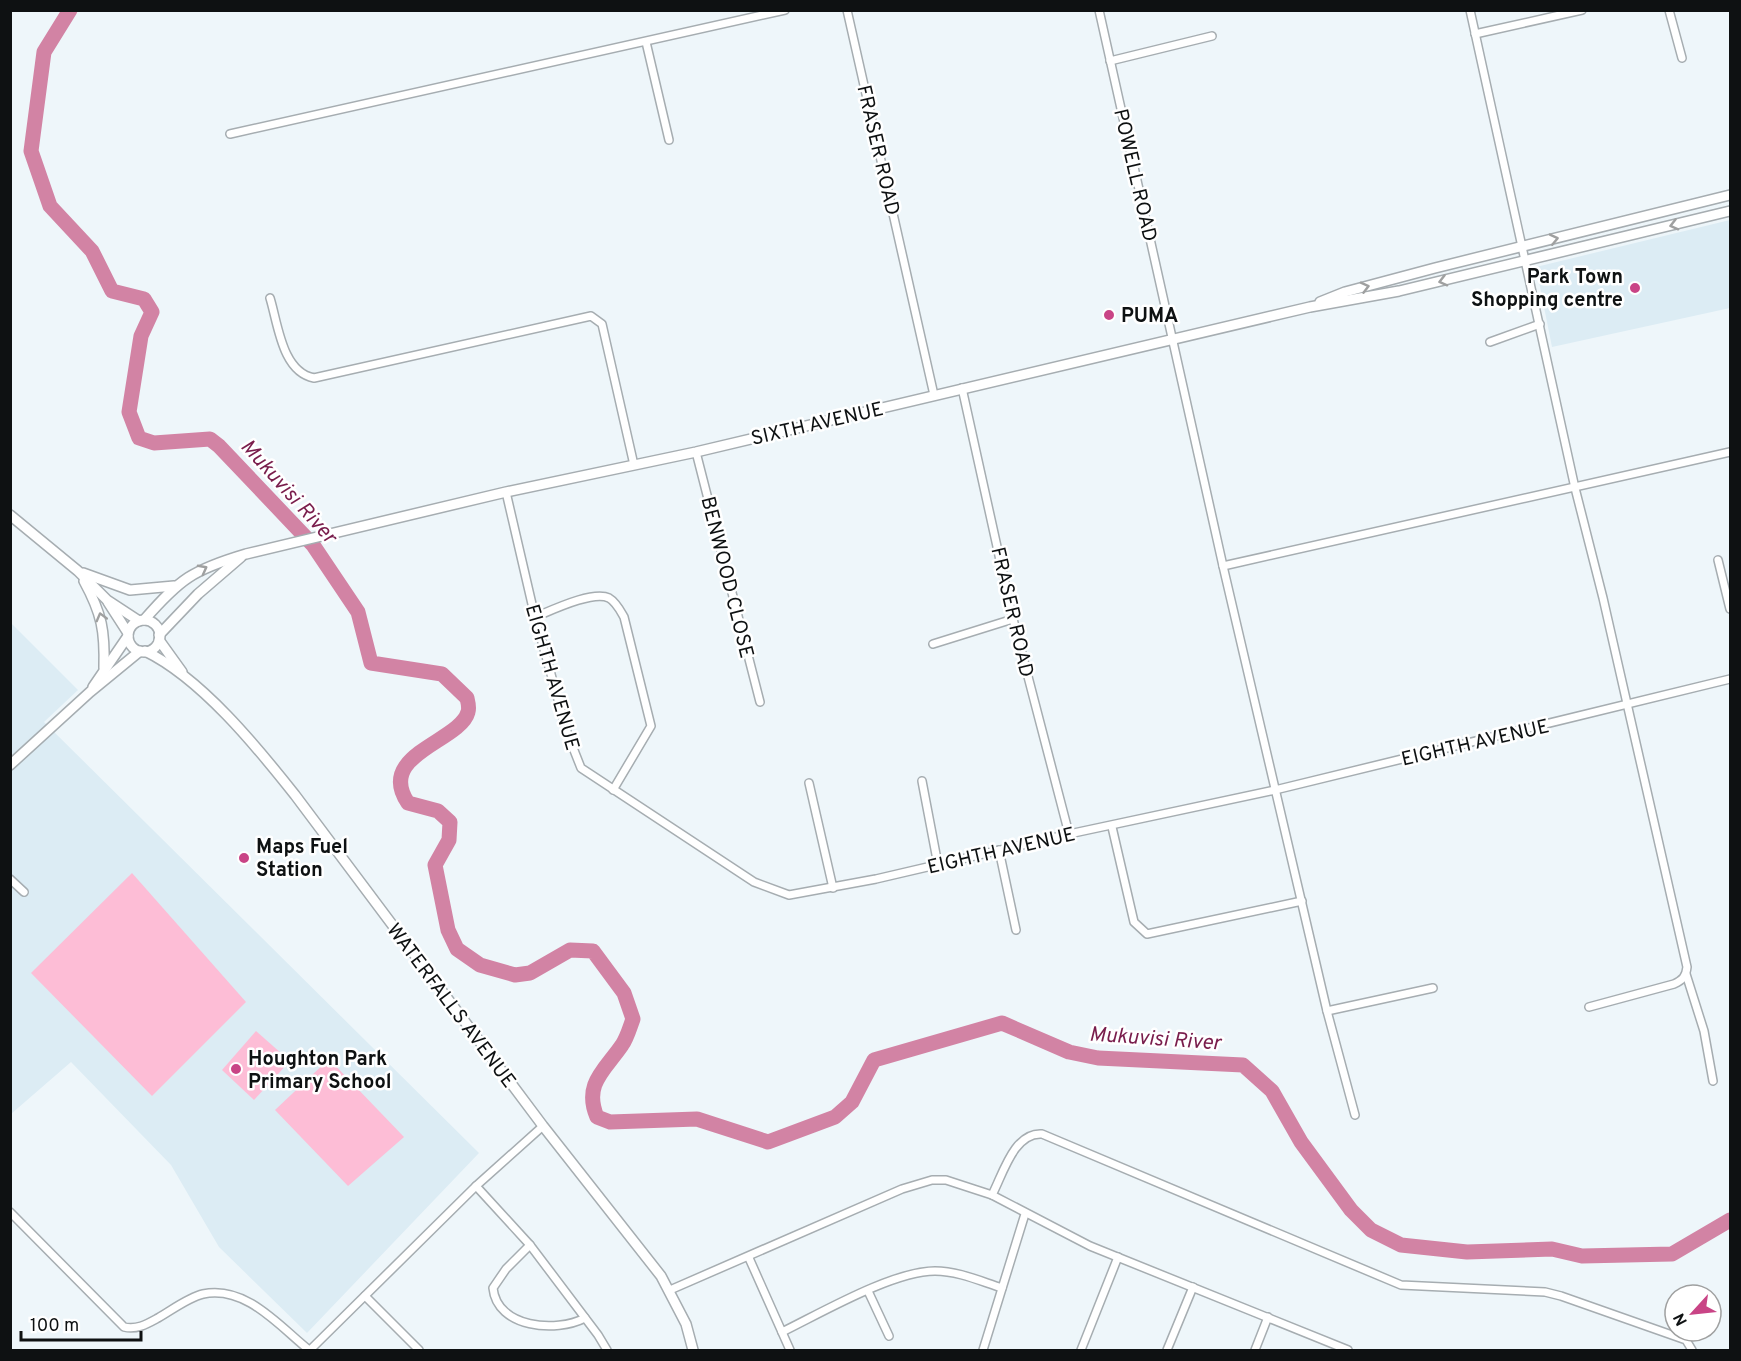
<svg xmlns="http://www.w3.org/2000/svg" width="1741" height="1361" viewBox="0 0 1741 1361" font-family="Overpass,sans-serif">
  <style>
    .built { fill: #dcecf4 }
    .green { fill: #fdbdd6 }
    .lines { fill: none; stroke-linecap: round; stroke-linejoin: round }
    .river { stroke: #d283a4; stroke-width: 15 }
    .street-casing { stroke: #a6adb1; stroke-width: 10 }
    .secondary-casing { stroke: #a6adb1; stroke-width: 12 }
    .street { stroke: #fff; stroke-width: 7 }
    .secondary { stroke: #fff; stroke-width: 9 }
    .oneway { stroke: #9fa0a0 }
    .poi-dot { fill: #c94486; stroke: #fff; stroke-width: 2 }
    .labels { text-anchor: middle; stroke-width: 5; stroke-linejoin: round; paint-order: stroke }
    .street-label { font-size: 20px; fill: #0e1112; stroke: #fff }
    .poi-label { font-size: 20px; font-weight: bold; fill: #0e1112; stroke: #fff; text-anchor: start }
    .water-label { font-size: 21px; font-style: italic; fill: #791d4c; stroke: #fff }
  </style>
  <rect width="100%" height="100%" fill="#eef6fa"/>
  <g class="built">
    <polygon points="1730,220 1730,308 1552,347 1536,267"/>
    <polygon points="10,622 78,690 44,722 479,1153 307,1333 219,1247 171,1165 71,1062 11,1114"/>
  </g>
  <g class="green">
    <polygon points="132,873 246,1002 152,1096 31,973"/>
    <polygon points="256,1031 290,1061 254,1100 222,1070"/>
    <polygon points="329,1059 404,1137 348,1186 275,1110"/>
  </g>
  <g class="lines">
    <path class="river" d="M70,10L44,52L31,151L50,206L92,251L112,291L144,299L152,312L141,336L129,412L139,438L154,443L210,439L219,446L313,545L358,612L371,663L442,674L467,698C468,702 469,709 468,712C460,742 375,754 408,803L438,811L450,822L449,840L435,865L448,930L457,949L480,965L515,975L530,973L570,950L593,951L624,993L633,1019C630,1027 627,1038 622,1045C605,1070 583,1084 597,1117L610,1122L697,1119L768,1142L835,1117L852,1102L874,1060L1002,1023L1069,1052L1098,1058L1243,1065L1272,1091L1301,1142L1351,1210L1371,1230L1401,1245L1467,1252L1552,1249L1582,1256L1672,1254L1730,1220"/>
    <defs>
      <g id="street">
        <polyline points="847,10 934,395"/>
        <polyline points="1099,10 1223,566 1327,1011 1355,1115"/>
        <path d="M1470,10L1575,488L1603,598L1687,967C1686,976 1683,980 1674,984L1589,1007"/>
        <polyline points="1669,10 1682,58"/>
        <polyline points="1475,34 1582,10"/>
        <polyline points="646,42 669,140"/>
        <polyline points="1110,61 1212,36"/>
        <polyline points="230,134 785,10"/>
        <path d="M270,298C278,324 282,372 314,378L591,316L602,324L634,465"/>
        <polyline points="1490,342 1540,324"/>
        <polyline points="962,388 1013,619 1069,834"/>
        <polyline points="696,452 760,702"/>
        <polyline points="506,492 535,617 568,735 581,768 754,882 789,895 876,879 1069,834 1275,790 1730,679"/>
        <polyline points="1718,560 1730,609"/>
        <polyline points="1223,566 1730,452"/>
        <path d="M535,617C550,611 593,590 609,598C616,602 620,610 624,617L651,726L613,790"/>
        <polyline points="933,644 1013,619"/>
        <polyline points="922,781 938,865"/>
        <polyline points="809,783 833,888"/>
        <polyline points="1112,827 1134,922 1147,934 1302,901"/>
        <polyline points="999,850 1016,930"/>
        <polyline points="10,879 24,892"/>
        <polyline points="1686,974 1704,1031 1713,1081"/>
        <polyline points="1327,1011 1433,988"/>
        <polyline points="476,1186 530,1245 598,1335 607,1350"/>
        <path d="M992,1195C1003,1174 1014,1132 1042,1134L1401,1285L1545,1292L1561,1296L1686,1340L1692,1350"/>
        <path d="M10,1212L124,1327C137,1330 147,1324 158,1318C172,1310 189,1297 203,1294C246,1285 279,1326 309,1350"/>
        <path d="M530,1245L506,1269L493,1288C497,1328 556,1333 585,1318"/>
        <polyline points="749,1258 790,1350"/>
        <polyline points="670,1290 902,1189 932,1180 946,1180 992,1195 1090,1246 1348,1350"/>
        <polyline points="868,1291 889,1336"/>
        <polyline points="365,1296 419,1350"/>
        <path d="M782,1332C821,1313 893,1271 935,1271C958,1271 980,1281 1002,1288"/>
        <polyline points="310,1350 476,1186 543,1126"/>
        <polyline points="983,1350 1025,1214"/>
        <polyline points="1081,1350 1118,1257"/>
        <polyline points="1167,1350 1193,1287"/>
        <polyline points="1255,1350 1268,1317"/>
      </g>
      <g id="secondary">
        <polyline points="1320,302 1345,292 1435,268 1730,195"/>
        <polyline points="10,515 78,571 107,600 139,621"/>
        <polyline points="83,573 130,590 174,586"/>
        <path d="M84,581C102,614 105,631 104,668"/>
        <polyline points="108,602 128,633"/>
        <path d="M144,620C180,579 192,570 246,554L506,492L696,452L1310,307L1399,291L1730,211"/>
        <circle cx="144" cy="636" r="16"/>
        <polyline points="159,635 198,594 241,557"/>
        <polyline points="159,640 182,672"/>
        <path d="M145,651C201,678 257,747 295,795L543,1126L661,1276L686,1324L693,1350"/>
        <polyline points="93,687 128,636"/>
        <polyline points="10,765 90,692 140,651"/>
      </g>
    </defs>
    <use href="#street" class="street-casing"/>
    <use href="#secondary" class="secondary-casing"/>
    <use href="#street" class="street"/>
    <use href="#secondary" class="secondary"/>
  </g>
  <defs><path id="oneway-chevron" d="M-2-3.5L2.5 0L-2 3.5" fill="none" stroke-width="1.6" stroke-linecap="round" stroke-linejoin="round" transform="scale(1.5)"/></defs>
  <g class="oneway">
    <use href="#oneway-chevron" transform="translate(1674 225) rotate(166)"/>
    <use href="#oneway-chevron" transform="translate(1554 239) rotate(-13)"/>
    <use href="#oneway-chevron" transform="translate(1443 281) rotate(166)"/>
    <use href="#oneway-chevron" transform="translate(1365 287) rotate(-15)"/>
    <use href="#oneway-chevron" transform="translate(203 569) rotate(-28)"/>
    <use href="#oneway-chevron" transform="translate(101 617) rotate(-105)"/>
  </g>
  <g class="poi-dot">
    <circle cx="1635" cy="288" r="6"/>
    <circle cx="1109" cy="315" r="6"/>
    <circle cx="244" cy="858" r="6"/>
    <circle cx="236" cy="1069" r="6"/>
  </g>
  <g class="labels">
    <g class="street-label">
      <text transform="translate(879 150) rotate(77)" y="7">FRASER ROAD</text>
      <text transform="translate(1136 175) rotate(77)" y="7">POWELL ROAD</text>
      <text transform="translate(817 423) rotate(-13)" y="7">SIXTH AVENUE</text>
      <text transform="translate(728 577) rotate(76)" y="7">BENWOOD CLOSE</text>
      <text transform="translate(1013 612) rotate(77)" y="7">FRASER ROAD</text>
      <text transform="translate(553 677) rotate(74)" y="7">EIGHTH AVENUE</text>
      <text transform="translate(1475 742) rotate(-13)" y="7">EIGHTH AVENUE</text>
      <text transform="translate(1001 850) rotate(-13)" y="7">EIGHTH AVENUE</text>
      <text transform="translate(452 1005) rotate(53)" y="7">WATERFALLS AVENUE</text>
    </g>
    <g class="poi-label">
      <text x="1623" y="283" text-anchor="end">Park Town<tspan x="1623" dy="23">Shopping centre</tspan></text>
      <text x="1121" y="322">PUMA</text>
      <text x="256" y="853">Maps Fuel<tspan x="256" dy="23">Station</tspan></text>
      <text x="248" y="1065">Houghton Park<tspan x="248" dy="23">Primary School</tspan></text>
    </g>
    <g class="water-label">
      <text transform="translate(289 491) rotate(48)" y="7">Mukuvisi River</text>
      <text transform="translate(1155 1038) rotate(4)" y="7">Mukuvisi River</text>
    </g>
  </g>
  <rect width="1741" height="1361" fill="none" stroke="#0e1112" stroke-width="24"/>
  <g transform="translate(1693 1313) rotate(243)"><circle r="28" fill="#ffffff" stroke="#9fa0a0" stroke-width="1.5"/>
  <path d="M0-4.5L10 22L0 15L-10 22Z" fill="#c94486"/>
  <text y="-9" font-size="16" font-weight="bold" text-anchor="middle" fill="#0e1112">N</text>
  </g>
  <path d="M21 1331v9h120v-9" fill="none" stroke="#0e1112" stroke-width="3"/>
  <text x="30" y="1331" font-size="18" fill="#0e1112" stroke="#ffffff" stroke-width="4.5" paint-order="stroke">100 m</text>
</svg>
